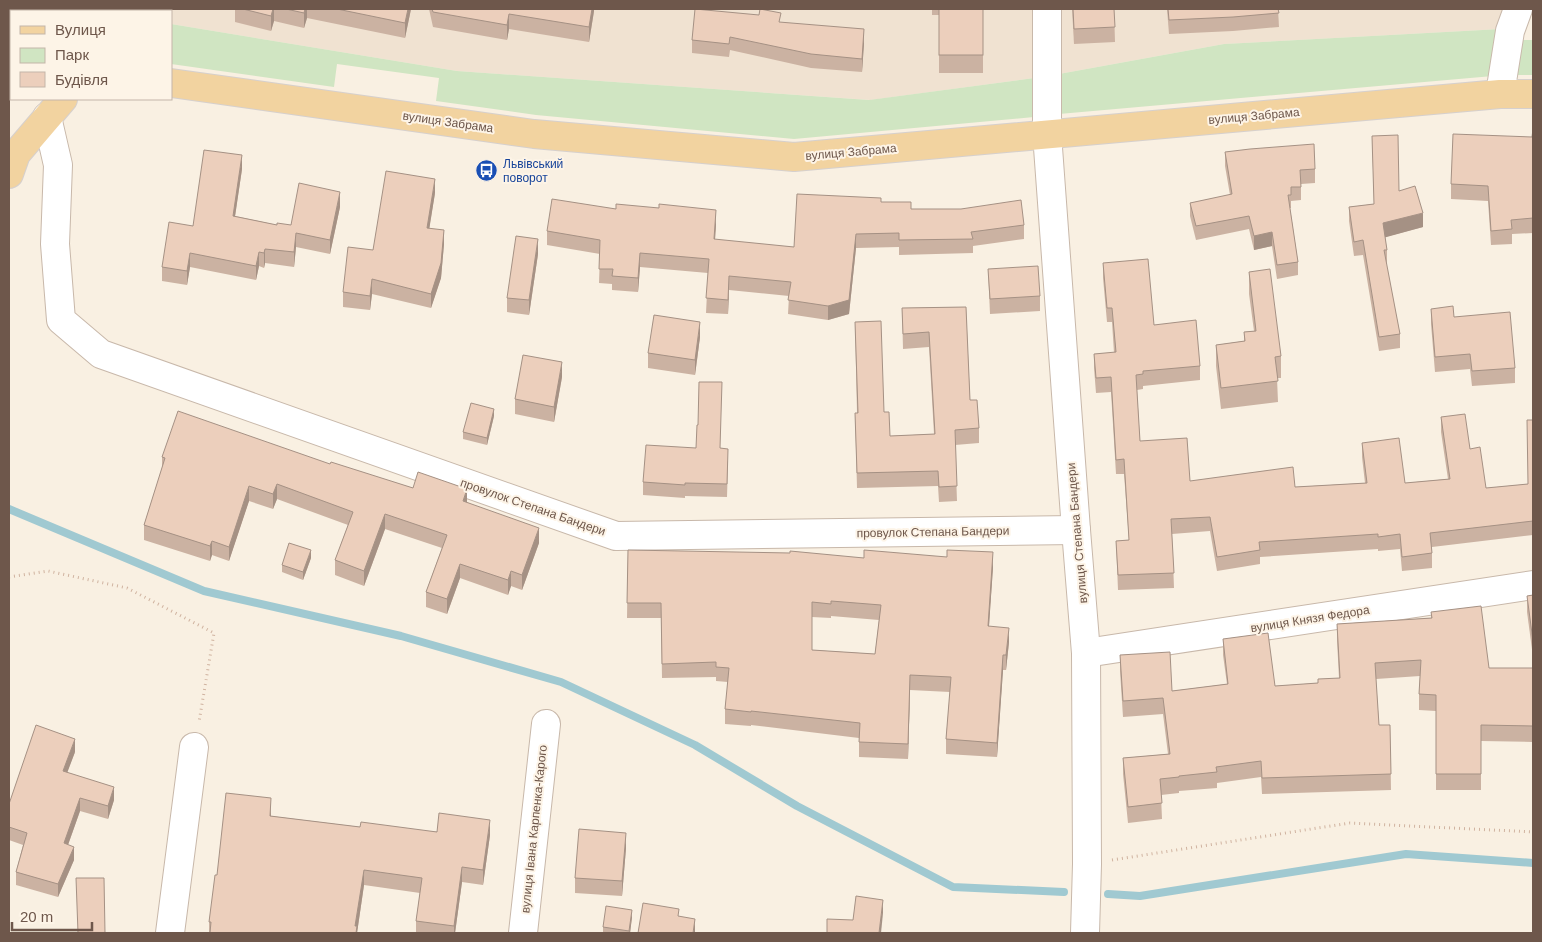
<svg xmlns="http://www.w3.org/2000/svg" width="1542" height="942" viewBox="0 0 1542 942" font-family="Arial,sans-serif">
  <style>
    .residential { fill: #f0e2d1 }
    .green { fill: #d0e5c2 }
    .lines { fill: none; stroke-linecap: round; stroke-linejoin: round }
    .stream { stroke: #a0c9d1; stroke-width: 8 }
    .minor-casing { stroke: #c8b8aa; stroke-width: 30 }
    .major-casing { stroke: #d6d0cd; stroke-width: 30 }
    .path { stroke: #d0b3a0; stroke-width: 3; stroke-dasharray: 1 4; stroke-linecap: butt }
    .minor { stroke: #fff; stroke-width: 28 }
    .major { stroke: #f2d3a0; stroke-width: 28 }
    .wall { fill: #cbb2a2; fill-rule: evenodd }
    .shaded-wall { fill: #a59184 }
    .building { fill: #eccfbc; stroke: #a59184; fill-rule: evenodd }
    .labels { text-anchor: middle; stroke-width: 4; stroke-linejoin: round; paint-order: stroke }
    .street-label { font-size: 12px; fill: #6e574b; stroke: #fdf4e7 }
    .transit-label { font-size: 12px; fill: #164399; stroke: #fdf4e7; text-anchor: start }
  </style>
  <rect width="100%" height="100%" fill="#f9f0e2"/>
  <g class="residential">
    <polygon points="76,9 1034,9 1034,78 870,100 457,71 171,24 171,11 91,11"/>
    <polygon points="1059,9 1508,9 1501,29 1224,44 1059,74"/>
  </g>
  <g class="green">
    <polygon points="9,9 76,9 91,11 11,11 11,32 9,31"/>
    <polygon points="171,24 457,71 869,100 1034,78 1034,117 794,139 536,115 436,101 439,78 337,64 334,87 171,64"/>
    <polygon points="1501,29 1493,76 1059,114 1059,74 1224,44"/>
    <polygon points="1518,40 1533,40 1533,75 1512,75"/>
  </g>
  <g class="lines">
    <g class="stream">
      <polyline points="9,509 204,591 401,636 561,682 695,745 797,806 953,887 1064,892"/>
      <polyline points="1108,894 1140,896 1406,854 1533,863"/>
    </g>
    <defs>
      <g id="minor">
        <polyline points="1047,9 1047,134 1076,530 1086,653 1087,864 1085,933"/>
        <polyline points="1500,94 1510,31 1518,9"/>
        <polyline points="47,117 58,165 55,244 61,320 101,354 616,536 1076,530"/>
        <polyline points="1086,653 1533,585"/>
        <polyline points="170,933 194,747"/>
        <polyline points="523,933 546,724"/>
      </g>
      <g id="major">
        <polyline points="9,50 11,51"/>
        <polyline points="171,83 534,134 794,157 1500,94 1533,94"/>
        <polyline points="9,174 16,154 63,99"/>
      </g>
    </defs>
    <use href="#minor" class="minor-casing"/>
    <use href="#major" class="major-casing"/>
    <g class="path">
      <polyline points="9,577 48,571 127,588 214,633 199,722"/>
      <polyline points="1112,860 1350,823 1533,832"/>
    </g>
    <use href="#minor" class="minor"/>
    <use href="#major" class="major"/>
  </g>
  <g class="wall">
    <polygon points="235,9 411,9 405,38 307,18 304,28 274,21 271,31 235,22"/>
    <polygon points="429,9 594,9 594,11 589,42 509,29 507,40 433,27"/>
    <polygon points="932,9 983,9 983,73 939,73 939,15 932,15"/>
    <polygon points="1072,9 1114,9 1115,42 1074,44"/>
    <polygon points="1167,9 1278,9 1279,27 1233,31 1169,34"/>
    <polygon points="781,23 864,43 862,72 811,68 730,50 729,57 692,53 692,40"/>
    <polygon points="1533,129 1533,233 1512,234 1512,244 1491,245 1488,201 1451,199 1451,184 1532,137"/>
    <polygon points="1372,136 1399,191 1423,227 1385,237 1387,250 1387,264 1386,264 1400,334 1400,348 1379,351 1363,255 1354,256 1349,221 1349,207 1374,204"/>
    <polygon points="1225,152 1315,169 1315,183 1301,184 1301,200 1291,201 1291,208 1290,208 1298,262 1298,275 1277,279 1272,246 1254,250 1249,229 1196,240 1190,216 1190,203 1230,195 1225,166"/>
    <polygon points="242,169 235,216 277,225 291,225 340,207 330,254 296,247 294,267 265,263 264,268 259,266 256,280 190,267 187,285 162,281 162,267 193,226"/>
    <polygon points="435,193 429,229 444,244 441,278 431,308 372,294 370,310 343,307 343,292 373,250"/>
    <polygon points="881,202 911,209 1024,225 1024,239 973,246 973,253 899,255 899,247 856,248 849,314 828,320 788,314 789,296 729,290 728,314 706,313 708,273 640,267 638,292 612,290 612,284 599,283 600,254 547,245 547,231 616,209 716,224 715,240 794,247"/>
    <polygon points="538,254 529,315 507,312 507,298"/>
    <polygon points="1103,263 1154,325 1200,366 1200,380 1143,386 1143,389 1137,390 1140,441 1190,481 1295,487 1365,483 1362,457 1362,443 1405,483 1448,479 1441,432 1441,417 1470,449 1486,488 1528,484 1533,420 1533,535 1432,547 1432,568 1402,571 1400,549 1378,551 1378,549 1260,557 1260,564 1217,571 1210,531 1172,534 1174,588 1118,590 1116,541 1129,540 1124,474 1116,474 1111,392 1096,393 1094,368 1094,354 1114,353 1112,322 1107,322 1103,278"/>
    <polygon points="988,269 1040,296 1040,311 990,314"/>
    <polygon points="1249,272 1281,356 1281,378 1277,378 1278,402 1221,409 1216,366 1216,345 1244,341 1244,332 1254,331 1249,294"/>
    <polygon points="966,307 970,400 979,428 979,443 955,445 957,501 939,502 938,486 857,488 855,413 857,413 855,322 884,412 890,436 934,434 929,347 903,349 902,308"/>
    <polygon points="1431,309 1454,317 1515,368 1515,383 1472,386 1470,369 1435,372 1431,324"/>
    <polygon points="700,337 695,375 648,368 648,353"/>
    <polygon points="562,377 554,422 515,414 515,399"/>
    <polygon points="494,416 487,445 463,439 463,432"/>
    <polygon points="696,448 721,449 728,462 727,497 685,496 685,498 643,495 643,482"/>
    <polygon points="162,457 330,464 413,488 467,502 539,543 522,590 511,586 508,595 460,578 447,614 426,607 426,592 442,548 385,529 364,586 335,575 335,560 348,525 277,499 273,509 249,501 229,561 212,555 210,561 144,540 144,525 162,468"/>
    <path d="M628,550L864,558L993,567L989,626L1009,642L1006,670H1003L997,757L946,754V739L950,692L910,690L908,759L859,757V738L751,725V726L725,724V709L728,682L716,681V677L662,678L661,618H627ZM831,616L879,620L875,654L812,650V617L831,618Z"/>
    <polygon points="311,558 303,580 282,572 282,565"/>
    <polygon points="1533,595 1533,657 1527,612 1527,596"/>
    <polygon points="1431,612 1489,668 1533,668 1533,742 1481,741 1481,790 1436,790 1436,711 1419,710 1419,694 1420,676 1376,679 1379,725 1390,725 1391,790 1262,794 1261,777 1217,783 1217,788 1179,791 1179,793 1161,795 1162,819 1128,823 1123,774 1123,758 1168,754 1163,714 1123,717 1120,671 1120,655 1172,691 1227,684 1223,655 1223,639 1275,686 1318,683 1339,678 1337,640 1337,624 1431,618"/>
    <polygon points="75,752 67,772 114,800 108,819 80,811 68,845 74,860 58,897 16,885 16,872 23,845 9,840 9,804"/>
    <polygon points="1533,769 1533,799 1532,799"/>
    <polygon points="271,813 271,816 360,827 490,835 483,885 462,882 455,933 416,933 416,921 420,893 364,885 357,933 209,933 209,922 217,875"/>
    <polygon points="626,848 622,896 575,893 575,878"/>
    <polygon points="632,917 630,933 603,933 603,927"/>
  </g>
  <g class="shaded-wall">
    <polygon points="273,9 274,9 274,21 271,31 271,16"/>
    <polygon points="305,9 307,9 307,18 304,28 304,13"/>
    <polygon points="408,9 411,9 405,38 405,23"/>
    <polygon points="592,9 594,9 594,11 589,42 589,27"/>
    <polygon points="509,14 509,29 507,40 507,25"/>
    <polygon points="864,29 864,43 862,72 862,59"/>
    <polygon points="242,155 242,169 233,230 233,216"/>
    <polygon points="435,179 435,193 427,243 427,228"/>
    <polygon points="340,192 340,207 330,254 330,240"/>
    <polygon points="716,210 716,224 714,254 714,239"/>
    <polygon points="1423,213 1423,227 1383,238 1383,223"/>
    <polygon points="444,230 444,244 441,278 431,308 431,294"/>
    <polygon points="1272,232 1272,246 1254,250 1254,236"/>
    <polygon points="296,233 296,247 294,267 294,252"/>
    <polygon points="856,234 856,248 849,314 828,320 828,306"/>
    <polygon points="538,239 538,254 529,315 529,300"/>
    <polygon points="265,249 265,263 264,268 264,253"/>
    <polygon points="259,252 259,266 256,280 256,266"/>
    <polygon points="190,253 190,267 187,285 187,271"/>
    <polygon points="640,253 640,267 638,292 638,278"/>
    <polygon points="729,276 729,290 728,314 728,300"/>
    <polygon points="372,279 372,294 370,310 370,296"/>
    <polygon points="700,322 700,337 695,375 695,360"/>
    <polygon points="562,362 562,377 554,422 554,407"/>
    <polygon points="494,409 494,416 487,445 487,438"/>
    <polygon points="277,484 277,499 273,509 273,494"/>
    <polygon points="249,486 249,501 229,561 229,547"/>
    <polygon points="467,489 467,504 463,501"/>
    <polygon points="385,514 385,529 364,586 364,571"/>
    <polygon points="539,528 539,543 522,590 522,575"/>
    <polygon points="212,541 212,555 210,561 210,546"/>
    <polygon points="311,550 311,558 303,580 303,572"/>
    <polygon points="993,552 993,567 988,640 988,626"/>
    <polygon points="460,564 460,578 447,614 447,599"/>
    <polygon points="511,571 511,586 508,595 508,580"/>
    <polygon points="1009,628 1009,642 1006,670 1006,655"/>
    <polygon points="1003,655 1003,670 997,757 997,743"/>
    <polygon points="910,675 910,690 908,759 908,744"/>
    <polygon points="75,739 75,752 63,784 63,771"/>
    <polygon points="114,787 114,800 108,819 108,806"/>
    <polygon points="80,798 80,811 64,856 64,843"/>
    <polygon points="271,798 271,813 270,831 270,816"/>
    <polygon points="490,820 490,835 483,885 483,870"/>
    <polygon points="626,833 626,848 622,896 622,881"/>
    <polygon points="74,847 74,860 58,897 58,884"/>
    <polygon points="462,867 462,882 455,933 454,933 454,926"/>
    <polygon points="364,870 364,885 357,933 355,933 355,926"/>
    <polygon points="883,900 883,913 881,933 879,933"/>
    <polygon points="632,910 632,917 630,933 629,933"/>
    <polygon points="695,919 695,933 693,933"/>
  </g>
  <g class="building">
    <polygon points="243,9 273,9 271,16"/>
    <polygon points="286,9 305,9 304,13"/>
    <polygon points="337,9 408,9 405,23"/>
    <polygon points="432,9 592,9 589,27 509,14 507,25 433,12"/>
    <polygon points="695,9 759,15 760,9 781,13 779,22 864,29 862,59 811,54 730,37 729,44 692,40"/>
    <rect x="939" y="9" width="44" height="46"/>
    <polygon points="1073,9 1114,9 1115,27 1074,29"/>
    <polygon points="1168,9 1278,9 1279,13 1233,17 1169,20"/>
    <polygon points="1533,129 1533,218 1511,220 1512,229 1491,231 1488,186 1451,184 1453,134 1532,137"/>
    <polygon points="1398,135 1399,191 1415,186 1423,213 1383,223 1387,250 1384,250 1400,334 1379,337 1363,240 1354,242 1349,207 1374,204 1372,136"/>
    <polygon points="1314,144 1315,169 1300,170 1301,187 1291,187 1291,195 1288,195 1298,262 1277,265 1272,232 1254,236 1249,216 1196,226 1190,203 1232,194 1225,152 1250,149"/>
    <polygon points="204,150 242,155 233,216 277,225 277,223 291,225 299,183 340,192 330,240 296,233 294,252 265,249 264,253 259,252 256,266 190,253 187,271 162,267 169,222 193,226"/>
    <polygon points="386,171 435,179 427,228 444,230 441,263 431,294 372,279 370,296 343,292 348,247 373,250"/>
    <polygon points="797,194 881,198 881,202 911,202 911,209 961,209 1021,200 1024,225 971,232 973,239 899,240 899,233 856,234 849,300 828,306 788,300 791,282 729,276 728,300 706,298 709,259 640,253 638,278 612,276 613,269 599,269 600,240 547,231 552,199 616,209 616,204 659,208 659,204 716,210 714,239 794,247"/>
    <polygon points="516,236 538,239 529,300 507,298"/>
    <polygon points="1148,259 1154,325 1196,320 1200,366 1143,371 1143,374 1136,375 1140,441 1187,438 1190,481 1293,467 1295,487 1367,483 1362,443 1399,438 1405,483 1450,479 1441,417 1465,414 1470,449 1480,447 1486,488 1528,484 1527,420 1533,420 1533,521 1430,533 1432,553 1402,557 1400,534 1378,537 1378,534 1259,542 1260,550 1217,557 1210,517 1171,519 1174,573 1118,575 1116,541 1129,540 1124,459 1116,460 1111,377 1096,378 1094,354 1116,352 1112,308 1107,308 1103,263"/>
    <polygon points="1038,266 1040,296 990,299 988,269"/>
    <polygon points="1270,269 1281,356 1275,357 1278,381 1221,388 1216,345 1245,341 1244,332 1256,331 1249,272"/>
    <polygon points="1453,306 1454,317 1510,312 1515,368 1472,371 1470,354 1435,357 1431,309"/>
    <polygon points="966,307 970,400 977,400 979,428 955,430 957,486 939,487 938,471 857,473 855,413 858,413 855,322 881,321 884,412 889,412 890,436 935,434 929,332 903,334 902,308"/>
    <polygon points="654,315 700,322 695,360 648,353"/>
    <polygon points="523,355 562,362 554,407 515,399"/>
    <polygon points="699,382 722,382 720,448 728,449 727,484 685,483 685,485 643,482 646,445 696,448 697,425 698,425"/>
    <polygon points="471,403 494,409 487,438 463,432"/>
    <polygon points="178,411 330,464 331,462 413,488 418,472 467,489 463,501 539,528 522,575 511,571 508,580 460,564 447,599 426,592 447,535 385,514 364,571 335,560 353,512 277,484 273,494 249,486 229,547 212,541 210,546 144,525 165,458 162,457"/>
    <polygon points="289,543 311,550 303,572 282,565"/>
    <path d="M628,550L790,553V551L864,558V550L947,557V550L993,552L988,626L1009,628L1006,655H1003L997,743L946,739L951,677L910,675L908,744L859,742L860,723L751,711V712L725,709L729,668L716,667V662L662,664L661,603H627ZM831,601L881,605L875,654L812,650V602L831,604Z"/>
    <polygon points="1533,595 1533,641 1527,596"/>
    <polygon points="1481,606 1489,668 1533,668 1533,726 1481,725 1481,774 1436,774 1436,695 1419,694 1421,660 1375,663 1379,725 1390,725 1391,774 1262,778 1261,761 1216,767 1217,772 1179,776 1179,777 1160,779 1162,803 1128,807 1123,758 1170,754 1163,698 1123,701 1120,655 1170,652 1172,691 1228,684 1223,639 1268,633 1275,686 1318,683 1318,679 1340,678 1337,624 1432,618 1431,612"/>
    <polygon points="36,725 75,739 63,771 114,787 108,806 80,798 64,843 74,847 58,884 16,872 27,833 9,827 9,804"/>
    <polygon points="226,793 271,798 270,816 360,827 361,822 437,832 439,813 490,820 483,870 462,867 454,926 416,921 422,878 364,870 355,926 357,926 356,933 210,933 211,922 209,922 215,875 217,875"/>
    <polygon points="579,829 626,833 622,881 575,878"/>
    <polygon points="76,878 104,878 105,933 78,933"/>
    <polygon points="856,896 883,900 879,933 827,933 827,919 853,920"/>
    <polygon points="643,903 679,909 678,916 695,919 693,933 638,933"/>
    <polygon points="606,906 632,910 629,931 603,927"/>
  </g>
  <defs>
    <symbol id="bus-disc" viewBox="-11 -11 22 22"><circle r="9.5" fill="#1a4fb4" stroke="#fdf4e7"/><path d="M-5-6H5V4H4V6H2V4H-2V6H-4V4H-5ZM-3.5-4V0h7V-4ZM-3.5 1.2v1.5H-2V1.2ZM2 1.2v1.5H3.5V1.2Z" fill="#fff"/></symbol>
  </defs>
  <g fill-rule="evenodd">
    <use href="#bus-disc" x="474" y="158" width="25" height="25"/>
  </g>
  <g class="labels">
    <g class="street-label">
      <text transform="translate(1254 116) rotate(-5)" y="4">вулиця Забрама</text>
      <text transform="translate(448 122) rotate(8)" y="4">вулиця Забрама</text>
      <text transform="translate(851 152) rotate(-5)" y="4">вулиця Забрама</text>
      <text transform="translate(533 507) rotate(19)" y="4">провулок Степана Бандери</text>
      <text transform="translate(933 532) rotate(-1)" y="4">провулок Степана Бандери</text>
      <text transform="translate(1077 533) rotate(-95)" y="4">вулиця Степана Бандери</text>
      <text transform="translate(1310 619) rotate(-9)" y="4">вулиця Князя Федора</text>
      <text transform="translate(534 829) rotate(-84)" y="4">вулиця Івана Карпенка-Карого</text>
    </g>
    <g class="transit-label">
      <text x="503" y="168">Львівський<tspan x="503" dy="14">поворот</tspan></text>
    </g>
  </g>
  <rect width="1542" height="942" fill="none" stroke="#6e574b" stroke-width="20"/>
  <rect x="10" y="10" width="162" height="90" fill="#fdf4e7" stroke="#c4b5a9"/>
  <rect x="20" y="26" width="25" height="8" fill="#f2d3a0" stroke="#c4b5a9"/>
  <text x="55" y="35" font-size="15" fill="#6e574b">Вулиця</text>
  <rect x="20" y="48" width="25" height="15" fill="#d0e5c2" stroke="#c4b5a9"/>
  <text x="55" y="60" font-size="15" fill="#6e574b">Парк</text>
  <rect x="20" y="72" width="25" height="15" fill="#eccfbc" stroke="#c4b5a9"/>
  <text x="55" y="85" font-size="15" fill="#6e574b">Будівля</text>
  <path d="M12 922v8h80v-8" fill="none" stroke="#6e574b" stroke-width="2.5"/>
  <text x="20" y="922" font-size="15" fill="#6e574b" stroke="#fdf4e7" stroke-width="4" paint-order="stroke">20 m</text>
</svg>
